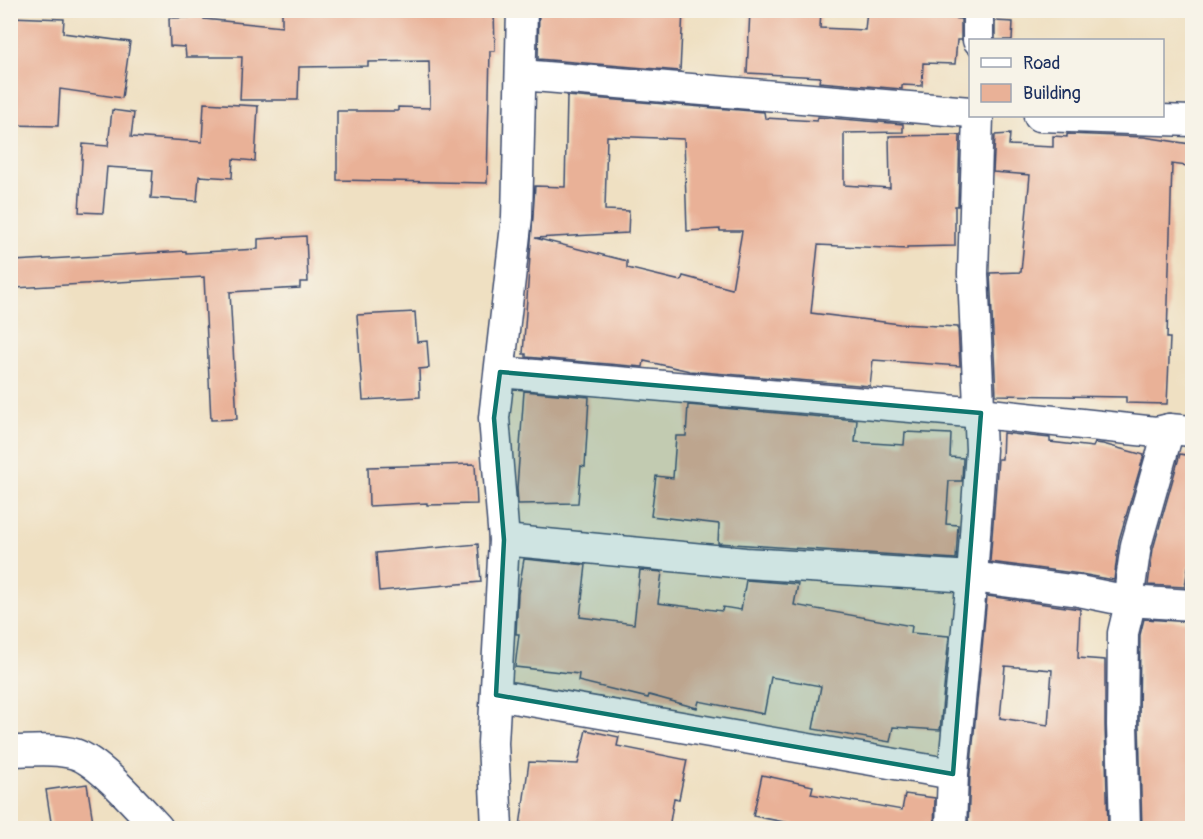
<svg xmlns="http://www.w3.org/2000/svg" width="1203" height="839" viewBox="0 0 1203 839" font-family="Pangolin,sans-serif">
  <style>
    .building { fill: #e9b197; fill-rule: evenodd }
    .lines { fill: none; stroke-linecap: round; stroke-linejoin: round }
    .minor-casing { stroke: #3b4a6d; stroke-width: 33 }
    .minor { stroke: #fff; stroke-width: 30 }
    .marked { fill: #0f766e; fill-opacity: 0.2; stroke: #0f766e; stroke-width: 4.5; stroke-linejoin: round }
  </style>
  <rect width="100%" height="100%" fill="#f7f3e8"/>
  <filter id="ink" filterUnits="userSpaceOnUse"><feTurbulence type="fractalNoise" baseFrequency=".0167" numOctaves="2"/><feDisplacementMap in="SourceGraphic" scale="12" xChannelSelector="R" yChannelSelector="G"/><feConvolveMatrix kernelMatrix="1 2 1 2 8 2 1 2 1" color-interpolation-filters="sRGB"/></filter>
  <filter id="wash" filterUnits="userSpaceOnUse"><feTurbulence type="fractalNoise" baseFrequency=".008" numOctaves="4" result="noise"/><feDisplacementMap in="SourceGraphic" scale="24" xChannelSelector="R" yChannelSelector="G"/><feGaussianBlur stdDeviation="1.35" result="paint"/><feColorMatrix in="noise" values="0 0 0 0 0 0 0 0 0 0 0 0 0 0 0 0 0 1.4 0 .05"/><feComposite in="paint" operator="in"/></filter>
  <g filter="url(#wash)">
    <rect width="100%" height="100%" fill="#efe0c2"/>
    <g id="blocks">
      <g class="building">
        <polygon points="282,10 494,10 495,51 490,51 487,183 337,180 337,111 398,111 398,107 430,108 429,61 368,62 368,66 299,67 298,100 240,100 242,57 186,57 185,47 170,46 169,18 204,17 204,19 282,27"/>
        <polygon points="539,10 683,10 680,71 538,59"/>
        <polygon points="750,10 821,10 820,28 865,30 867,10 953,10 952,18 961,19 961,40 957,40 955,64 923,63 922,86 902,85 902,89 819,82 820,77 747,73"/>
        <polygon points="10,17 64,19 63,33 130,42 122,98 60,89 58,126 10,125"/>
        <polygon points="995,21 1013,22 1012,40 995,40"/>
        <path d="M567,96L764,112L765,118L817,121L818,117L903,124V132L844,133V185L890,188L889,136L960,135L958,206H955V246L907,247V249L818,245L811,313L900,324L958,327L960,366L873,360L870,386L690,371L644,361L643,367L526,357V354H523L535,186L565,187ZM607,136L684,139L687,231L720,229V231H742L732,289L683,276L681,281L627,268V261L535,238L628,233L629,211L605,210Z"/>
        <polygon points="204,103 258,106 255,161 233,159 232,178 199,176 197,201 151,198 153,170 107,167 103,213 79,212 83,144 108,146 112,110 134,113 131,137 202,142"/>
        <polygon points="1010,134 1009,145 1053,147 1053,136 1067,137 1067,134 1144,137 1190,144 1187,166 1172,164 1167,338 1170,338 1167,404 1126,403 1126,397 996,395 990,273 1021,272 1030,175 993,172 995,135"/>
        <polygon points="306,236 308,282 300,282 300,288 230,292 237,419 211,420 204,277 15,288 14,261 186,251 186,253 258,249 258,239"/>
        <polygon points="415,312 417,342 427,341 429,368 419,369 420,397 363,400 357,315"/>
        <polygon points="524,391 589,397 585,467 581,466 578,503 518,504 517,488"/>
        <polygon points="688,405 857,420 855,442 904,445 905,432 951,434 950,457 963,458 962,481 949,481 946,524 958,525 956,559 718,543 719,524 651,516 656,476 673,478 676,436 686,436"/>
        <polygon points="1003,433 1050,438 1050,442 1093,447 1095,443 1103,444 1144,455 1119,540 1114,580 1081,574 990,562 998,459 1002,459"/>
        <polygon points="1180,454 1192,456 1192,568 1188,567 1185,587 1148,585 1153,549"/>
        <polygon points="475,464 477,504 427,505 427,503 369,506 368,467"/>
        <polygon points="478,544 481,582 379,591 376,553"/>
        <polygon points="524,559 586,565 580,617 634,624 640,570 662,572 658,603 722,611 723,607 741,610 746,580 798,584 794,605 912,626 911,633 949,636 940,730 893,727 890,742 813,729 821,686 771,677 764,714 699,701 697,708 649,695 648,698 578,681 579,674 515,667 519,634 516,634 518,594"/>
        <path d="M987,596L1080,609L1078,658L1105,660V726L1108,828H968L970,775ZM1005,666L1052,670L1048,725L1000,718Z"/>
        <polygon points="1144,619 1192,622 1192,828 1142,828 1139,725 1140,635"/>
        <polygon points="586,730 619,737 617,746 687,760 679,799 674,798 669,828 537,828 520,826 529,762 578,764"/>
        <polygon points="762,775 813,786 811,794 902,810 905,794 935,798 934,828 815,828 753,816"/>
        <polygon points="87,784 94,828 52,828 46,790"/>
      </g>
    </g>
  </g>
  <g filter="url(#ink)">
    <use href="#blocks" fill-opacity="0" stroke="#3b4a6d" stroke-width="1.5"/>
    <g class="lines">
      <defs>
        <g id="minor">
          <polyline points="978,10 978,40"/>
          <polyline points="521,75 970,112"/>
          <polyline points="1039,116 1192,121"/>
          <polyline points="500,372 981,413 1156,432 1169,429 1192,431"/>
          <polyline points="504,540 745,563 972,577 1079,591 1128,601 1192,605"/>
          <polyline points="496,695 953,774"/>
          <path d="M10,751C31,751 55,748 75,754C100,762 140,809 158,828"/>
          <polyline points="497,828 493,743 504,540 494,418 517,217 522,10"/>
          <polyline points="951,828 953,774 972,577 981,450 973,274 978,116"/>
          <polyline points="1125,828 1122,725 1123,633 1129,608 1128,601 1136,545 1169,429"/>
        </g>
      </defs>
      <use href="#minor" class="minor-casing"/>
      <use href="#minor" class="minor"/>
    </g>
  </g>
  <path class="marked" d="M500,372L981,413L953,774L496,695L504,540L494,418Z"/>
  <rect width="1203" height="839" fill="none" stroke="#f7f3e8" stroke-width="36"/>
  <rect x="969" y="39" width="195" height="78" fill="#f7f3e8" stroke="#9fa5b1" stroke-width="1.5"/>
  <rect x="981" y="58" width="30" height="9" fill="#ffffff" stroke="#9fa5b1" stroke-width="1.5"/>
  <text x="1023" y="69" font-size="18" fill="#1b2f5e">Road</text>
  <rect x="981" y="84" width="30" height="18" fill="#e9b197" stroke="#9fa5b1" stroke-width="1.5"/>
  <text x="1023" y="99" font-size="18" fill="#1b2f5e">Building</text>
</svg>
